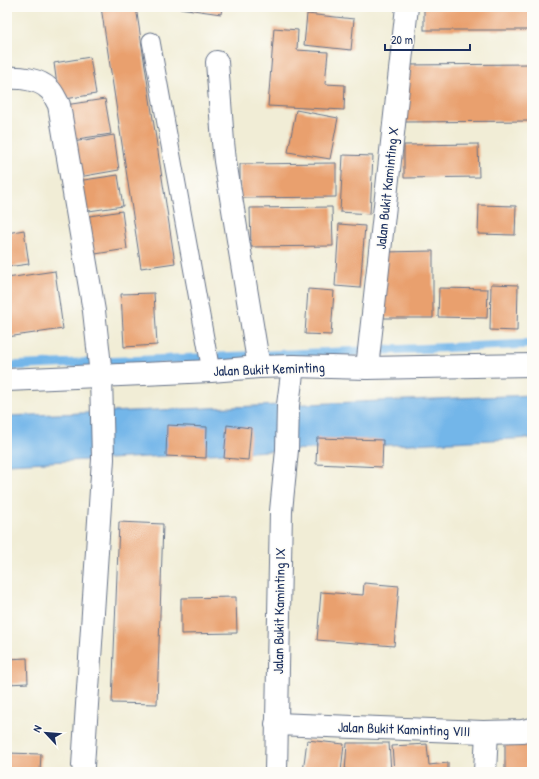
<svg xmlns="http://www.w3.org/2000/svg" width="539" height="779" viewBox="0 0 539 779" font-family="'Patrick Hand',sans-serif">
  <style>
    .water { fill: #73b6e9; stroke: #4772a4 }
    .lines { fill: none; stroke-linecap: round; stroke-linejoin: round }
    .stream { stroke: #73b6e9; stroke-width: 9 }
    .building { fill: #e9a06e }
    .service-casing { stroke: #667288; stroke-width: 19 }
    .minor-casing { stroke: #667288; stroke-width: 24 }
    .secondary-casing { stroke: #667288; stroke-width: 24 }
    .service { stroke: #fff; stroke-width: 17 }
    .minor { stroke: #fff; stroke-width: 22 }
    .secondary { stroke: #fff; stroke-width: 22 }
    .labels { text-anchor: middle; stroke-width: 3.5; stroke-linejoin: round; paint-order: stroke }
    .street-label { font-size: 14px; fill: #1b2f5e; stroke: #fdfcf7 }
  </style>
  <rect width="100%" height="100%" fill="#fdfcf7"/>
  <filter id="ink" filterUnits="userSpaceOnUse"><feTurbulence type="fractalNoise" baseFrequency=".025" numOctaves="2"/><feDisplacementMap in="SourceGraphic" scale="8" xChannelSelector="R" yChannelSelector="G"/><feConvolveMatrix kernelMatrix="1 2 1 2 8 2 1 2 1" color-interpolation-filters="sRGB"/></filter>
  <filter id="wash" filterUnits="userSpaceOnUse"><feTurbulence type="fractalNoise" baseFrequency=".012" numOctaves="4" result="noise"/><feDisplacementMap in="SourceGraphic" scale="16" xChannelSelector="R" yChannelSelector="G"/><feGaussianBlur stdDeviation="0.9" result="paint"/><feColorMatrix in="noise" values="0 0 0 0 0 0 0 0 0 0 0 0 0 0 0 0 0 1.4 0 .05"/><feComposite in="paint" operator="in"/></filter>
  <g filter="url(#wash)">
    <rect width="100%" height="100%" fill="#f1edd6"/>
    <polygon class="water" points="532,395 532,438 7,464 7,416"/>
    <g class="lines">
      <polyline class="stream" points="7,366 532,344"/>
    </g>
    <g id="blocks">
      <g class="building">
        <polygon points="101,7 136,7 175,263 141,268"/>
        <polygon points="172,7 222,7 221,14"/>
        <polygon points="325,7 340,7 340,10"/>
        <rect x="424" y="7" width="108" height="23"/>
        <polygon points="307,14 354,19 351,50 304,45"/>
        <polygon points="274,28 298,30 297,50 328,52 325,84 345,85 344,110 268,106"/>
        <polygon points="90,57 96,94 59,100 54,63"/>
        <polygon points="532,64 532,121 404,122 404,65"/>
        <polygon points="105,99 111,134 70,140 65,105"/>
        <polygon points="296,110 338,118 330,159 288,152"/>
        <polygon points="114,135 119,170 79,177 73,142"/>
        <polygon points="478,144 479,177 404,178 404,145"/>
        <polygon points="343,155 373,156 370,214 340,212"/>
        <polygon points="336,163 336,197 240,198 240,164"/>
        <polygon points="118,175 123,206 82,212 77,181"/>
        <polygon points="479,205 516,206 515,235 478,234"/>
        <polygon points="332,207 333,246 251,247 250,208"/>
        <polygon points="122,211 127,249 89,255 83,217"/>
        <polygon points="339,224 365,226 360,288 335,286"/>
        <polygon points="24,230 29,264 7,267 7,233"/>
        <polygon points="433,251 433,318 384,318 384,252"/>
        <polygon points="55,271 63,329 7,337 7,278"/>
        <polygon points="491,284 518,285 517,331 490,330"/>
        <polygon points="439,288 488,289 487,318 438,317"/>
        <polygon points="308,289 334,291 331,335 305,334"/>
        <polygon points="154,293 157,345 124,347 121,294"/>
        <polygon points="167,425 207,427 206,458 166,456"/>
        <polygon points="227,425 251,428 248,460 224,458"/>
        <polygon points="317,438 383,440 382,467 316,464"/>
        <polygon points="119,522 163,524 157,704 112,703"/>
        <polygon points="364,583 399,586 394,646 317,640 321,592 363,595"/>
        <polygon points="236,597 237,633 181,634 181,598"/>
        <polygon points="27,658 28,683 7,684 7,659"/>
        <rect x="505" y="737" width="27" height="35"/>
        <polygon points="307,740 344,744 341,772 303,772"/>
        <polygon points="347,743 389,743 391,772 345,772"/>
        <polygon points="427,744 429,765 448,763 448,772 394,772 392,746"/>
        <polygon points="7,753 41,754 40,772 7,772"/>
      </g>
    </g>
  </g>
  <g filter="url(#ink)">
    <use href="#blocks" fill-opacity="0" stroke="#667288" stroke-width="1"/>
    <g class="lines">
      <defs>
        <polyline id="service" points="151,41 211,371"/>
        <g id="minor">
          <polyline points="217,62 223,142 225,161 259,367"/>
          <path d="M7,78C20,77 39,79 49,89C53,92 56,100 59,105L94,311L101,375L103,459L83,766"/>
          <polyline points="367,368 407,7"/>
          <polyline points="276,724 483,732 522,731 532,729"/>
          <polyline points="276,772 281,511 287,450 288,405 293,366"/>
          <polyline points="485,772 487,732"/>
        </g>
        <polyline id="secondary" points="7,380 211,371 259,367 293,366 367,368 532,365"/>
      </defs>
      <use href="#service" class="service-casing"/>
      <use href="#minor" class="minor-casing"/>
      <use href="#secondary" class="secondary-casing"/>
      <use href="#service" class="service"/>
      <use href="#minor" class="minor"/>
      <use href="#secondary" class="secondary"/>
    </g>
  </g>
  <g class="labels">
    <g class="street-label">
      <text transform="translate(387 188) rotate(-84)" y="5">Jalan Bukit Kaminting X</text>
      <text transform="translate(269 369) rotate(-2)" y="5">Jalan Bukit Keminting</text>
      <text transform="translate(279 611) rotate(-89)" y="5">Jalan Bukit Kaminting IX</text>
      <text transform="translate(404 729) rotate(2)" y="5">Jalan Bukit Kaminting VIII</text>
    </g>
  </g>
  <rect width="539" height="779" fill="none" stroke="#fdfcf7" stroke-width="24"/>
  <g transform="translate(46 733) rotate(296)" stroke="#fdfcf7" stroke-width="3" paint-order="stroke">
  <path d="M0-3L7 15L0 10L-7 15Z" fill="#1b2f5e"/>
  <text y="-6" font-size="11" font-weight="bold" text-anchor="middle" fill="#1b2f5e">N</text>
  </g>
  <path d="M385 44v6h85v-6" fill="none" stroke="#1b2f5e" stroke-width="2"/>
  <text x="391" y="44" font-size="12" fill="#1b2f5e" stroke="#fdfcf7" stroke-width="3" paint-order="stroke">20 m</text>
</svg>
